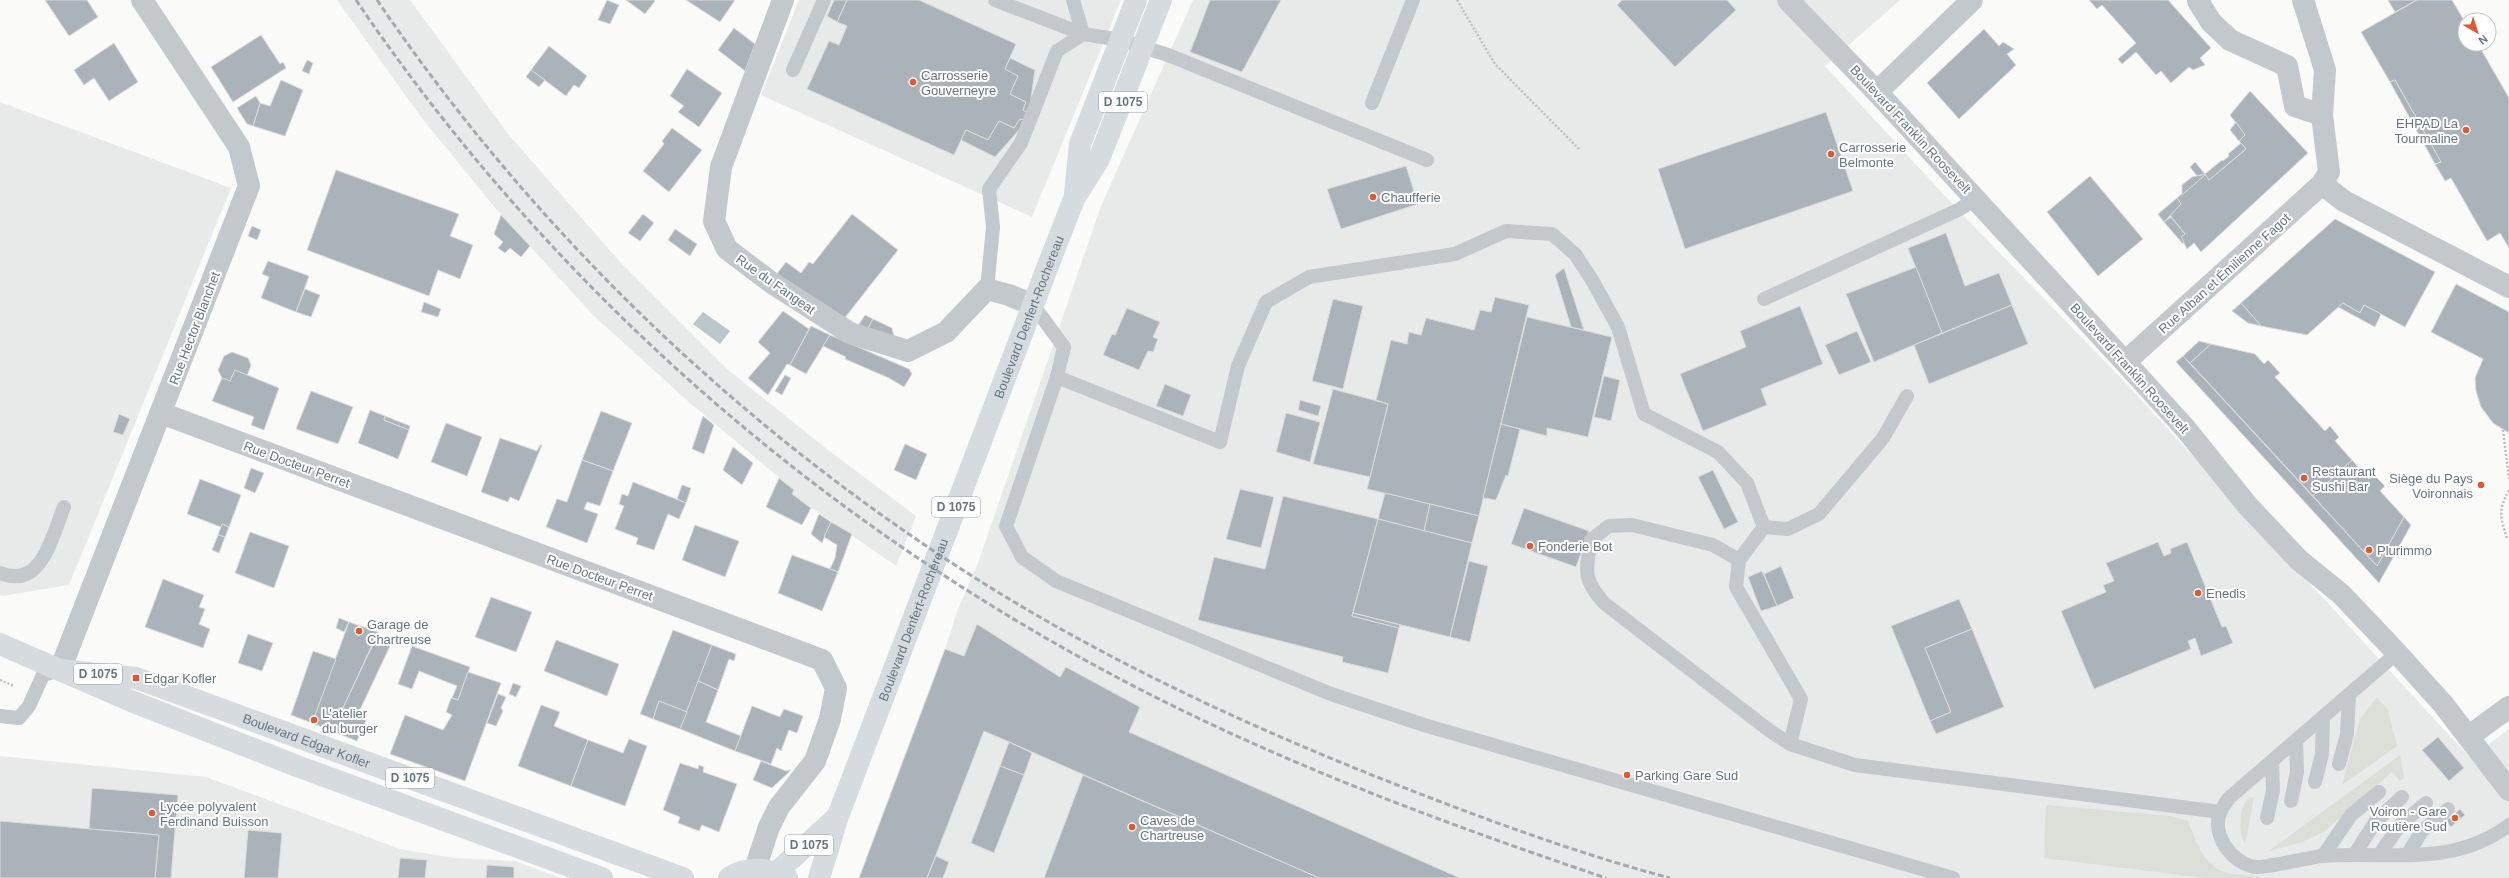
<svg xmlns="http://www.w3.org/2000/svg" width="2509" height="878" viewBox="0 0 2509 878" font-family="Arial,sans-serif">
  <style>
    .built { fill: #e8e9e9 }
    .green { fill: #dadfd7 }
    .water { fill: #bbc7cb }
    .building { fill: #aab3b9; stroke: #dcdcda }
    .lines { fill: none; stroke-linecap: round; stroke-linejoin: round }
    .path { stroke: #bbbfc2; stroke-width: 2.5; stroke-dasharray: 2 2; stroke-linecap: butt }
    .service { stroke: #c3c8cc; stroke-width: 14 }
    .minor { stroke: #c3c8cc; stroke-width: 22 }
    .primary { stroke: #d6dbdf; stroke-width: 22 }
    .rail { stroke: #a2aab0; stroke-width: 3; stroke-dasharray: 6 3; stroke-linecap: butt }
    .poi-dot { fill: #e4572e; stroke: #fff; stroke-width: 1.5 }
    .labels { text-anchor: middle; stroke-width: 4; stroke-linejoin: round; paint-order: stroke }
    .shield { fill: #fff; stroke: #939fa8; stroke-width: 1 }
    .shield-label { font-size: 12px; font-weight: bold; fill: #657683 }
    .poi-label { font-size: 13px; fill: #657683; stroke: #fff; text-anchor: start }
    .street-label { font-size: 13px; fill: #657683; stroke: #fff }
  </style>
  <rect width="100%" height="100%" fill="#fafaf8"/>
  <g class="built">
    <polygon points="337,0 410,0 508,134 620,262 727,369 828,450 916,516 896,566 792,494 794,490 690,403 594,316 501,215 421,117"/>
    <polygon points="799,0 1121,0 1032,217 761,95"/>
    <polygon points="1193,0 1900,0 1825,66 1958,210 2122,379 2470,758 2509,729 2509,878 859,878 945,649 958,609 978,563 1101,206"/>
    <polygon points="0,102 231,188 69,585 3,596 0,595"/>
    <polygon points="0,756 206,777 400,849 455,858 515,861 561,878 0,878"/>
  </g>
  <g class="green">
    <polygon points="2377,697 2388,710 2397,746 2342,785 2360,719"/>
    <polygon points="2400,755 2404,778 2400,781 2392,772 2325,831 2302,842 2269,851"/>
    <path d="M2251,797L2254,798L2245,844C2238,835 2238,802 2251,797Z"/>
    <path d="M2046,805L2171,816L2188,821C2196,842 2204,867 2228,873C2239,876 2253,874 2262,878H2206L2044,858Z"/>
  </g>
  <polygon class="water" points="703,312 730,331 720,344 693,324"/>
  <g class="building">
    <polygon points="45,0 87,0 98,17 69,36"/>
    <polygon points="607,0 619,5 610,24 598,20"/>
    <polygon points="626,0 654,0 655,1 645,14"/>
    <polygon points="686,0 735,0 720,22"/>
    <polygon points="834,0 847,0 837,22 827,16"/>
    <polygon points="847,0 919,0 1016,44 1005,69 1018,76 1010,94 1026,102 1023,110 1027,113 1023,120 1020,119 1014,128 999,121 988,140 966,130 954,155 807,89 829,41 839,45 847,26 837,22"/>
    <polygon points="1210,0 1281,0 1242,72 1190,52"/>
    <polygon points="1622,0 1727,0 1736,10 1675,67 1617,5"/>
    <polygon points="2089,0 2168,0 2211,48 2200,58 2205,65 2193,70 2189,67 2171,83 2161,71 2156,75 2136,52 2122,64 2118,59 2136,43 2102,5 2097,9"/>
    <polygon points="2388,0 2417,0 2395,12"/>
    <polygon points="2417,0 2452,0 2465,22 2465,44 2478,44 2509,98 2509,248 2500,233 2487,241 2451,178 2445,181 2435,164 2441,162 2395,80 2390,82 2361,32"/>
    <polygon points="734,28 755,44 745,71 718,50"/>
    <polygon points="1984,29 1999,46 2003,42 2014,49 2007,54 2016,65 1959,119 1927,83"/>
    <polygon points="261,35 280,64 283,62 286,68 233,102 211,67"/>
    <polygon points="114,43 138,82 109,101 94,78 84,85 74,70"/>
    <polygon points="549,46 587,76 579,88 574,85 566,96 531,70"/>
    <polygon points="1010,58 1035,70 1030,106 1027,113 1023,110 1026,102 1010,94 1018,76 1005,69"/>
    <polygon points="307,60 313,63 309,74 302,71"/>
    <polygon points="687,69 722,93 699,127 678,112 684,106 670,96"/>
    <polygon points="531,70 545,80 539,87 526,77"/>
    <polygon points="281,80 303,90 285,136 253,126 260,103 270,106"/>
    <polygon points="2395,80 2441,162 2435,164 2390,82"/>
    <polygon points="2250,91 2308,153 2201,252 2194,243 2187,249 2181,237 2185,234 2169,214 2181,204 2177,198 2206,174 2209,180 2246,149 2239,141 2245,135 2230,115"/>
    <polygon points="256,96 260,103 253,126 247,124 237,108"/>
    <polygon points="1826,112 1853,191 1685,249 1658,169"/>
    <polygon points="1020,119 1023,120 1019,130 995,157 961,140 966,130 988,140 999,121 1014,128"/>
    <polygon points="2236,122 2245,135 2239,141 2230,130"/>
    <polygon points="672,128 702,150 669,192 643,171 664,144 662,141"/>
    <polygon points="2241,143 2246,149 2209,180 2205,174 2222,160 2223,161 2229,156 2228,154"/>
    <polygon points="2195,162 2205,174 2197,176 2190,167"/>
    <polygon points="1406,166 1418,204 1341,229 1327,189"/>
    <polygon points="336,170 459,214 450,236 473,245 460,279 438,270 429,296 307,250"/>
    <polygon points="2206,174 2182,195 2182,185 2192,177"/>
    <polygon points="2090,176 2143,239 2098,276 2047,212"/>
    <polygon points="2177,198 2181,204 2164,222 2158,214"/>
    <polygon points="643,214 654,223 640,241 628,233"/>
    <polygon points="852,214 898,250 840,324 776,275 786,262 801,273 809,262 813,264"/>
    <polygon points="501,215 530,246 521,257 510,248 505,253 498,248 503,242 494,234"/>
    <polygon points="2171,217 2185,234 2181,237 2184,242 2183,244 2164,222"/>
    <polygon points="2335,219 2435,272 2405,327 2364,305 2360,313 2343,303 2307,335 2261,326 2241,303"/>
    <polygon points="252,226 261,230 257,240 248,236"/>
    <polygon points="675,229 697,244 690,256 668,240"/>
    <polygon points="1946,233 1965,286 1999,273 2012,305 1942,333 1908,248"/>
    <polygon points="268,261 309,276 296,312 261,298 269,277 262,274"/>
    <polygon points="1916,267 1942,333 1874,362 1846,294"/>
    <polygon points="1564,268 1584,330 1571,327 1555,275"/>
    <polygon points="2456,284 2509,312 2509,433 2493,423 2481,407 2476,391 2475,378 2483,359 2431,332"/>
    <polygon points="305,289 320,295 311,317 296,312"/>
    <polygon points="1495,297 1529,305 1479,516 1367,489 1388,404 1376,400 1391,340 1407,344 1409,332 1421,335 1426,318 1474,330 1480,310 1491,312"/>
    <polygon points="1333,299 1363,306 1343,389 1312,381"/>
    <polygon points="424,302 441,309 438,317 421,312"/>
    <polygon points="2241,303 2261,326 2248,323 2232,311"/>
    <polygon points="2343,303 2360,313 2364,305 2381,314 2375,327 2338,307"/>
    <polygon points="2012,305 2028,344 1929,384 1914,345"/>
    <polygon points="1800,306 1823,364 1761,389 1767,405 1703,431 1680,374 1746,347 1740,331"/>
    <polygon points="1127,308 1160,322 1153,337 1158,339 1153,352 1148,351 1139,370 1103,355 1112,334 1115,335"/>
    <polygon points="783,311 809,329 790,365 787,364 768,395 748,378 770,353 758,342"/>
    <polygon points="865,315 873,319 866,332 856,329"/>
    <polygon points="1527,317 1612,337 1588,437 1547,428 1547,436 1501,424"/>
    <polygon points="873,319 892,328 895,341 866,332"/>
    <polygon points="811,326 830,335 806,374 790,365"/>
    <polygon points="1857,331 1871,362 1839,375 1825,345"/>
    <polygon points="830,335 909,369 912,374 904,387 889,378 845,359 846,357 823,346"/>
    <polygon points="2199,341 2211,344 2190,363 2183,356"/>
    <polygon points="2211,344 2255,354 2264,364 2268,360 2280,373 2275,377 2325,431 2330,426 2339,437 2335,441 2352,460 2313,496 2190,363"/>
    <polygon points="232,352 248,358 251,365 247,376 235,370 230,381 222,378 218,370 224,356"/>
    <polygon points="2183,356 2377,566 2404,517 2411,525 2379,583 2176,362"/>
    <polygon points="235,370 279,388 264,430 251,425 254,417 212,401 222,378 230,381"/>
    <polygon points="785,375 791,378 782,395 775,391"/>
    <polygon points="1604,376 1620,380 1611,421 1594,417"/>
    <polygon points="1165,384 1191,395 1183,416 1156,406"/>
    <polygon points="1333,389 1388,404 1370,477 1313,464"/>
    <polygon points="311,391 353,407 338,444 296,429"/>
    <polygon points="1300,400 1321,406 1318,416 1298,410"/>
    <polygon points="370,410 385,416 384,420 409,430 398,459 358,443"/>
    <polygon points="601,411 632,423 613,471 582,460"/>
    <polygon points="1286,413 1320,422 1310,462 1276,452"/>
    <polygon points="119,414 130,419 123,435 113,432"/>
    <polygon points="385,416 410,426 409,430 384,420"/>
    <polygon points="703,416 714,425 704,454 692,449"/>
    <polygon points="446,423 482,437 467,476 431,462"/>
    <polygon points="1501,424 1520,429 1508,476 1506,475 1496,500 1483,498"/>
    <polygon points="500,438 537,451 540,445 542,445 519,501 510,497 508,502 481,492"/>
    <polygon points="905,444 927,454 916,480 894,470"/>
    <polygon points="733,447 753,463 742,485 723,470"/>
    <polygon points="582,460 613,471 600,506 587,502 584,509 598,514 587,543 546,527 557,499 567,502"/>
    <polygon points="2352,460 2369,479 2374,475 2385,486 2380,491 2404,517 2377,566 2313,496"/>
    <polygon points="251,468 264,473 255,493 244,488"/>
    <polygon points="1713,470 1738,522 1724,529 1698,477"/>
    <polygon points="779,478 794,490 792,494 811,508 802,525 766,507"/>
    <polygon points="200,479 241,495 229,527 222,524 221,527 187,514"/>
    <polygon points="633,482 686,503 679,519 668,514 654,550 636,544 638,538 615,529 624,506 619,504 622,494 628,496"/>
    <polygon points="682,485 691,488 686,503 677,499"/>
    <polygon points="1240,489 1274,497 1261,548 1226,539"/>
    <polygon points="1385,493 1430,504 1424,531 1378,519"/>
    <polygon points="1283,496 1378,519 1352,616 1399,628 1388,673 1342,662 1343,657 1198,620 1214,557 1265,569"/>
    <polygon points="1430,504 1479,516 1472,543 1424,531"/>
    <polygon points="1524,508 1589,531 1576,567 1511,544"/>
    <polygon points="819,514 831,522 822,543 811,534"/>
    <polygon points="1378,519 1472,543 1450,637 1353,613"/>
    <polygon points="831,522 852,534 838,572 830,569 835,558 837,545 824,537"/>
    <polygon points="222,524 229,527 225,537 218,535"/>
    <polygon points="695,525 739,541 725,577 682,560"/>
    <polygon points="250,532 289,546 274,588 235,573"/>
    <polygon points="218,535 225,537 219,553 212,550"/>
    <polygon points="2158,542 2164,556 2171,553 2170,549 2187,542 2222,627 2226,626 2233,643 2201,656 2195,638 2188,641 2191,649 2094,689 2061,611 2106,592 2103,585 2114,581 2106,563"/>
    <polygon points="792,555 838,572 822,611 778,593"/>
    <polygon points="1469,561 1488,566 1470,642 1450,637"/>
    <polygon points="1781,566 1794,598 1777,606 1764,574"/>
    <polygon points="1762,571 1777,606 1761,611 1748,577"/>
    <polygon points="163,579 204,595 199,607 205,609 199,624 210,629 203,648 145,627"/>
    <polygon points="491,597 532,612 516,652 475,637"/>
    <polygon points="1959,599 1972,629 1925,648 1951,712 1930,721 1891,626"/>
    <polygon points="1353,613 1400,625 1399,628 1352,616"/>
    <polygon points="339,618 349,622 344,632 336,628"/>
    <polygon points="349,622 378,632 343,708 367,718 357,741 312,723"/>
    <polygon points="977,624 1060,677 1066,667 1140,707 1129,732 1460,878 1319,878 984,731 927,878 859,878 945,649 964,656"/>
    <polygon points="1972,629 2004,707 1936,734 1930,721 1951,712 1925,648"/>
    <polygon points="673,630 712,645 687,712 659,701 653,719 640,714"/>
    <polygon points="248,634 273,643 262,671 238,663"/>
    <polygon points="376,638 391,644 358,714 343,708"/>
    <polygon points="556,640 619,664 607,696 544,671"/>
    <polygon points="712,645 736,654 734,661 729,659 718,690 698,681"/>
    <polygon points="412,646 470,667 458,700 452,698 457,686 419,671 412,689 398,684"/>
    <polygon points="313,651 336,659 312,723 291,715"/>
    <polygon points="468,672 501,683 465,781 390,754 405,715 443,730 452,715 446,712 451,698 458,700"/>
    <polygon points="698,681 718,690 706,722 741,736 735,751 680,729"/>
    <polygon points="513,683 521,686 516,697 509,694"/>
    <polygon points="498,694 506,697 501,708 503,711 496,726 487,723"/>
    <polygon points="659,701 687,712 680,729 653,719"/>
    <polygon points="541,705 560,712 554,726 588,740 571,786 518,766"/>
    <polygon points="752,706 780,717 784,709 803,716 797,733 789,730 781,751 777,748 771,764 735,751"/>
    <polygon points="2438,737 2464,768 2449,781 2422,750"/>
    <polygon points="629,739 647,746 625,806 571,786 588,740 623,753"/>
    <polygon points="1009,742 1032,753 1024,775 1000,766"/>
    <polygon points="761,761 786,771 791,770 772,788 753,780"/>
    <polygon points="680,763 698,769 699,765 704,767 703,772 737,784 719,832 702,825 699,831 678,823 680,817 663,810"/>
    <polygon points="1000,766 1024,775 994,853 971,843"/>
    <polygon points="1083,775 1319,878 1044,878"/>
    <polygon points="92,788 178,795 171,878 155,878 159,835 89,829"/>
    <polygon points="2460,809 2465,815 2451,827 2446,821"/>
    <polygon points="0,821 159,835 155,878 0,878"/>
    <polygon points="248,830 282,833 278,878 244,878"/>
    <polygon points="936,856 949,862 943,878 927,878"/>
    <polygon points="400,858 427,860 425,878 398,878"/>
    <polygon points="487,865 514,867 514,878 486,878"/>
  </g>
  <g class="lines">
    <g class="path">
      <polyline points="1457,0 1495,64 1579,149"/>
      <polyline points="2503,430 2509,479"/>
      <path d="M2507,538C2500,516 2498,511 2509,490"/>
      <polyline points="0,680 14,686"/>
    </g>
    <g class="service">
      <polyline points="995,0 1083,34 1121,40 1168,55 1427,160"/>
      <polyline points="1073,0 1083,34"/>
      <polyline points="793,70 824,0"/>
      <polyline points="1372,103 1413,0"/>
      <polyline points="987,289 993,227 989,189 1021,143 1057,51 1083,34"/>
      <polyline points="1764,299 1958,210 1976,199"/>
      <polyline points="1033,305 1064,347 1057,377 1006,526 1022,557 1056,581 1331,694 1424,725 1953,878"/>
      <polyline points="1057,377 1220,442 1238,366 1266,302 1309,277 1455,254 1506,231 1552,234 1575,254 1592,280 1618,327 1644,414 1718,452 1747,483 1764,527 1739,560"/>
      <polyline points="1764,527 1788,529 1819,514 1883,438 1907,396"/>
      <path d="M0,573C42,590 52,536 64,507"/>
      <path d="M2397,653L2229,798C2226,802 2223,806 2221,811C2210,834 2232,864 2256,867C2268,868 2306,858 2322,856C2388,851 2452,868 2509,825"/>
      <polyline points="0,716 19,718 29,706 43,675 60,670"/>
      <path d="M1790,744L1801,699L1736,587L1739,560L1713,545L1632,525L1609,526L1591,540C1586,571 1582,578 1604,603L1770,731L1790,744L1855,765L2220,812"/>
      <polyline points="2339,764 2347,734 2349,695"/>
      <polyline points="2315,782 2322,754 2323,718"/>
      <polyline points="2291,801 2297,772 2296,741"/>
      <polyline points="2267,818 2273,790 2272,762"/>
      <polyline points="2354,855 2376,821 2402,797"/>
      <polyline points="2379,855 2400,825 2426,803"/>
      <polyline points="2407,855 2422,831 2448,809"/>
      <polyline points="2323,856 2351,815 2379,792"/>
    </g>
    <g class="minor">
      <polyline points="783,0 721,167 714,221 727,249 772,283 850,333 908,351 946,332 987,289 1009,295 1033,305"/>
      <polyline points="1788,0 1877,92 2125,362 2185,428 2247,505 2299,560 2341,594 2397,653 2443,704 2509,790"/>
      <polyline points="2200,0 2198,1 2211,22 2230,40 2287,66 2295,106 2322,115"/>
      <polyline points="1877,92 1972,0"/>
      <polyline points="2322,184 2344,201 2509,287"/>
      <polyline points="2125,362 2322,184 2329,172 2322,115 2325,70 2303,0"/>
      <polyline points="161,413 822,660 836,688 830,719 815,761 779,807 769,827 755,869"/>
      <polyline points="60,670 249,186 239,147 142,0"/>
      <polyline points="2468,737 2509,707"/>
    </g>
    <g class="primary">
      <polyline points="1075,194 1080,144 1136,0"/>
      <polyline points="0,644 131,701 297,766 602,878"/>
      <path id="s1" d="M60,670L136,678L683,878"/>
      <polyline points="777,872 837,817"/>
      <path d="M729,878C746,866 770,868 787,878"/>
      <path id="s2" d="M819,878L838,816L1049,263L1074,199L1099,159L1161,0"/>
    </g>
    <g class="rail">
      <path d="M356,0C566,310 860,557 1198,718C1330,781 1467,831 1606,878"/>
      <path d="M377,0C534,231 737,426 972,576C1101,658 1241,723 1382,779C1476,816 1572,852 1670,878"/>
    </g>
  </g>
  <g class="poi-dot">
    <circle cx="913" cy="82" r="4"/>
    <circle cx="2466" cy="130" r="4"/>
    <circle cx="1831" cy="154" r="4"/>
    <circle cx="1373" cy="197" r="4"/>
    <circle cx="2304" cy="478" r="4"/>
    <circle cx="2481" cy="485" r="4"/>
    <circle cx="1530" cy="546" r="4"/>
    <circle cx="2369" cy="550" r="4"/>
    <circle cx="2198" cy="593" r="4"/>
    <circle cx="359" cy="631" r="4"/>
    <rect x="132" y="674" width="8" height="8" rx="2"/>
    <circle cx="314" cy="720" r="4"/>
    <circle cx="1627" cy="775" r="4"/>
    <circle cx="152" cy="813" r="4"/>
    <circle cx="2455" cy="818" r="4"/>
    <circle cx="1132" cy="827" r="4"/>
  </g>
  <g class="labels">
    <g class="shield">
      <rect x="1099" y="92" width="48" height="20" rx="3"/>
      <rect x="932" y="497" width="48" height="20" rx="3"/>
      <rect x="74" y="664" width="48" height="20" rx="3"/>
      <rect x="386" y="768" width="48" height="20" rx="3"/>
      <rect x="785" y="835" width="48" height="20" rx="3"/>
    </g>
    <g class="shield-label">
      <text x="1123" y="106">D 1075</text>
      <text x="956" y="511">D 1075</text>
      <text x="98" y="678">D 1075</text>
      <text x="410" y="782">D 1075</text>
      <text x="809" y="849">D 1075</text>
    </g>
    <g class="poi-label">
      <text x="921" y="80">Carrosserie<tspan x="921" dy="15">Gouverneyre</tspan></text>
      <text x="2458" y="128" text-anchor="end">EHPAD La<tspan x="2458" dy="15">Tourmaline</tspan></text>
      <text x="1839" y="152">Carrosserie<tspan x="1839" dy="15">Belmonte</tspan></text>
      <text x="1381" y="202">Chaufferie</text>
      <text x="2312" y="476">Restaurant<tspan x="2312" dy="15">Sushi Bar</tspan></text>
      <text x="2473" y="483" text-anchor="end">Siège du Pays<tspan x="2473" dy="15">Voironnais</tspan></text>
      <text x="1538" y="551">Fonderie Bot</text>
      <text x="2377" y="555">Plurimmo</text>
      <text x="2206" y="598">Enedis</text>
      <text x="367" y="629">Garage de<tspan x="367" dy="15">Chartreuse</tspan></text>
      <text x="144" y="683">Edgar Kofler</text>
      <text x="322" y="718">L'atelier<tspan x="322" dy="15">du burger</tspan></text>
      <text x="1635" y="780">Parking Gare Sud</text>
      <text x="160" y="811">Lycée polyvalent<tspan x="160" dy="15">Ferdinand Buisson</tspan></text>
      <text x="2447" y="816" text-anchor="end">Voiron - Gare<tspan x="2447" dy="15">Routière Sud</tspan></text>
      <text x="1140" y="825">Caves de<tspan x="1140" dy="15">Chartreuse</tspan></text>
    </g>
    <g class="street-label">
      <text transform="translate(1911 129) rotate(47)" y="5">Boulevard Franklin Roosevelt</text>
      <text transform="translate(2224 273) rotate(-42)" y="5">Rue Alban et Émilienne Fagot</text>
      <text transform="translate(776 284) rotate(35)" y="5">Rue du Fangeat</text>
      <text dy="5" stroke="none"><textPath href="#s2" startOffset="599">Boulevard Denfert-Rochereau</textPath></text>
      <text transform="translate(194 328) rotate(-69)" y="5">Rue Hector Blanchet</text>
      <text transform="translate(2130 368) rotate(48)" y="5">Boulevard Franklin Roosevelt</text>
      <text transform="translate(297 464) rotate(20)" y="5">Rue Docteur Perret</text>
      <text transform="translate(600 577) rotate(20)" y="5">Rue Docteur Perret</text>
      <text dy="5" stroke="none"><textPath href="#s2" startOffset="275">Boulevard Denfert-Rochereau</textPath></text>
      <text dy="5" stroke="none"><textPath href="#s1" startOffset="258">Boulevard Edgar Kofler</textPath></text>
    </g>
  </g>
  <g transform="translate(2477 32) rotate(141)"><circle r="19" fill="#ffffff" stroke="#c1c8cd"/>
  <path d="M0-3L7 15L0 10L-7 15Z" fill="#e4572e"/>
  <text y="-6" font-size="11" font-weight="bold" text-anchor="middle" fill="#657683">N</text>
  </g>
</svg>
